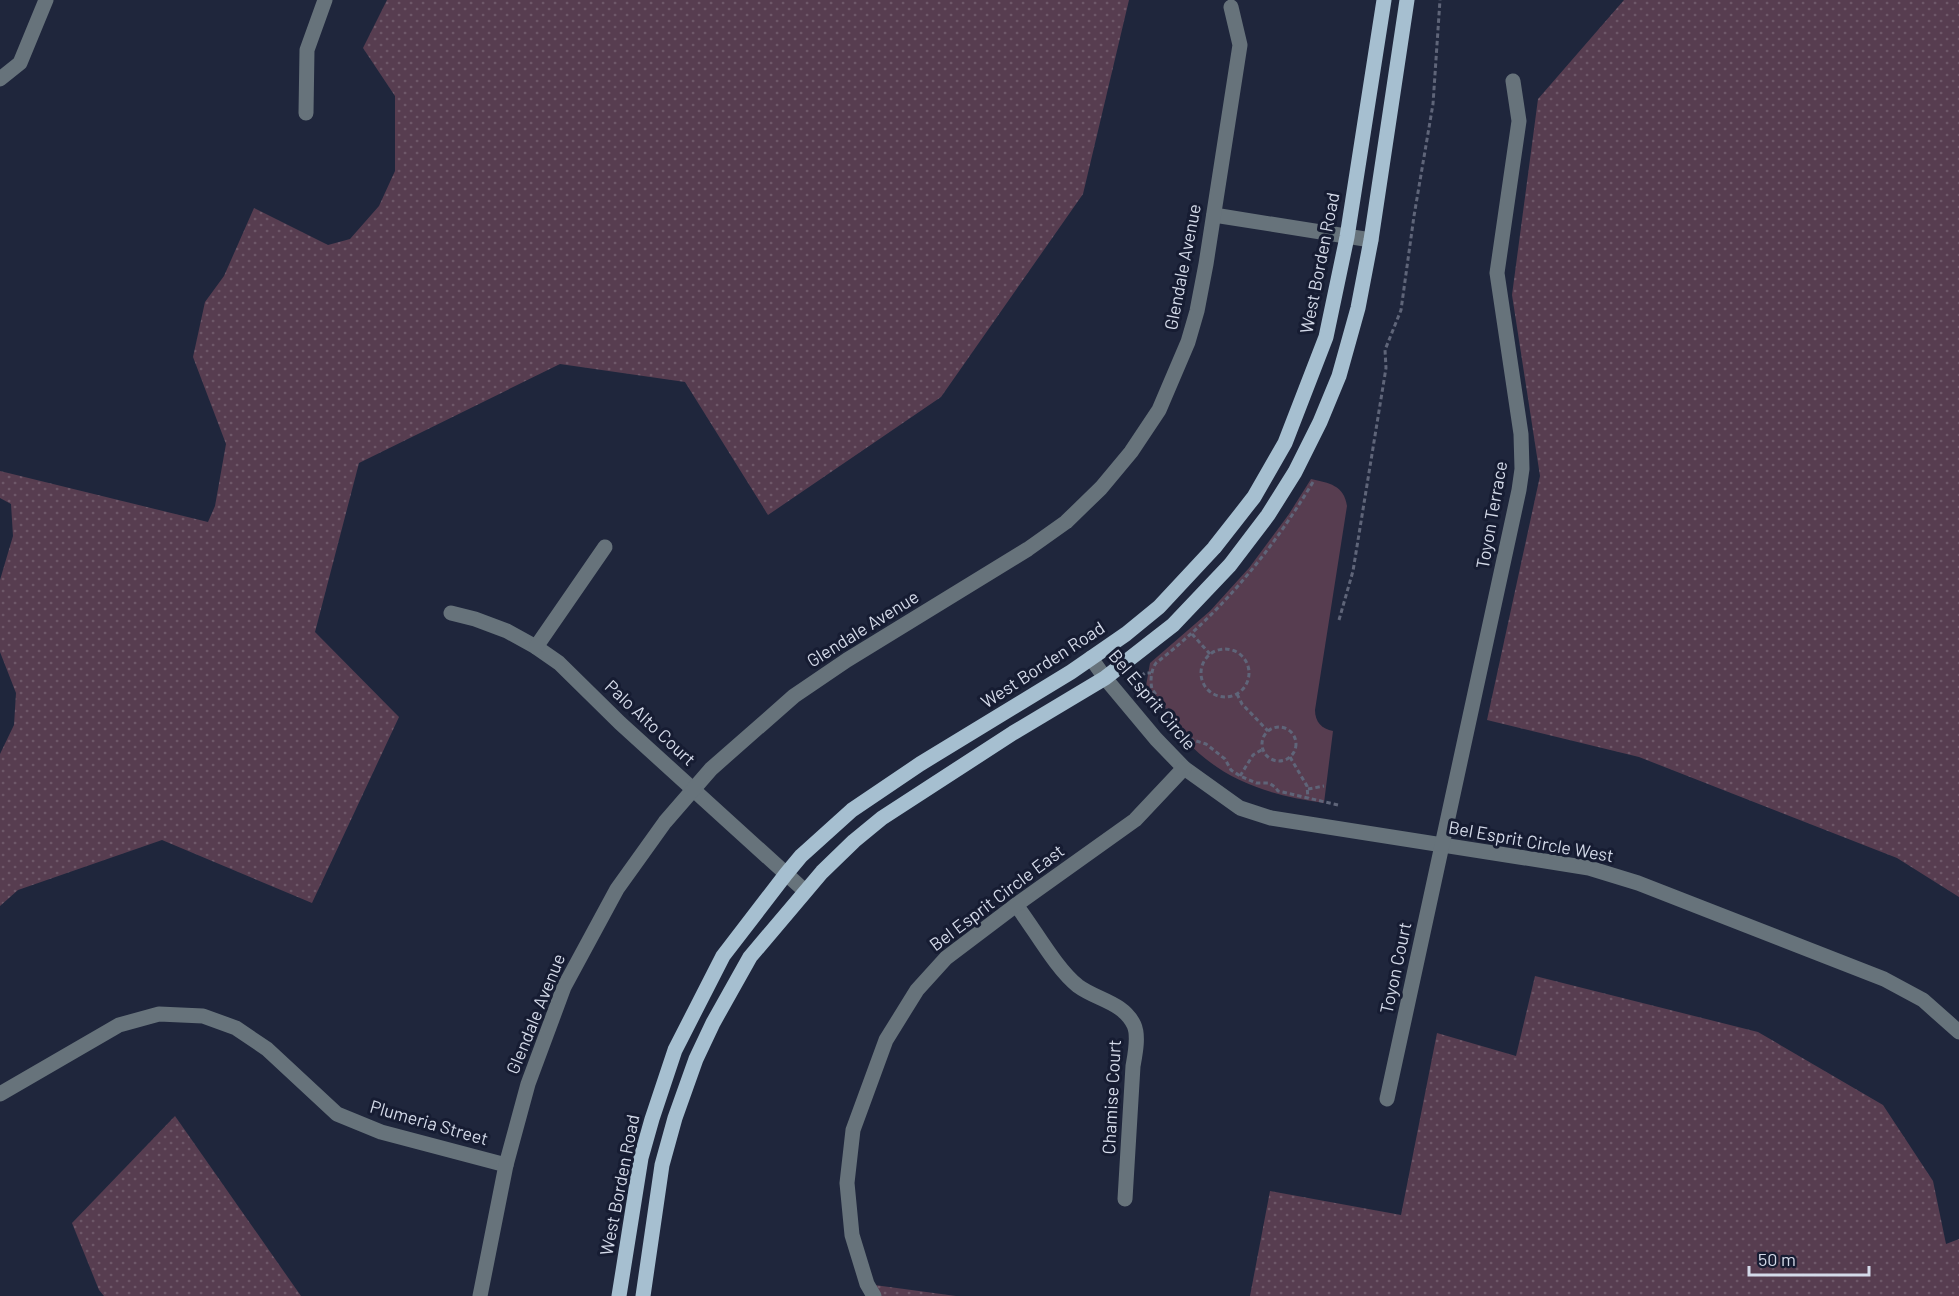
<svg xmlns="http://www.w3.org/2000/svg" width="1959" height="1296" viewBox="0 0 1959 1296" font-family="Barlow,sans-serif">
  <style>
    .grass { fill: url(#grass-dots) }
    .green { fill: #573d50 }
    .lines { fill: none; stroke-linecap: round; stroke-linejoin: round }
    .path { stroke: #5f6579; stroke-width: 3; stroke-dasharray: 4.5 3; stroke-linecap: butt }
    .minor { stroke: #67737b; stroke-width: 15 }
    .major { stroke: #a6bfd0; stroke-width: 15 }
    .labels { text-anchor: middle; stroke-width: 6; stroke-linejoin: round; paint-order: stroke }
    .street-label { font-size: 18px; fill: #d4dae9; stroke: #161c32 }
  </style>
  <defs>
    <pattern id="grass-dots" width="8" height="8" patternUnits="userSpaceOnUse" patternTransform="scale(1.5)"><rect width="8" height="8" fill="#573d50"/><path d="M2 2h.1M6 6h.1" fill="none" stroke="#6e5869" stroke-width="1.8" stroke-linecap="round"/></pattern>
  </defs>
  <rect width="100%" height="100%" fill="#1f263c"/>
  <g class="grass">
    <polygon points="387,0 1129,0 1083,194 941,397 768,515 685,382 560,364 359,463 315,632 399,717 312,903 162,840 18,890 0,906 0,754 14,725 16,693 0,652 0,580 13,536 11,504 0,498 0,471 208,522 215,506 226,444 193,357 205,302 224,276 254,208 328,245 350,239 379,206 395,171 395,96 363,48"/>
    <polygon points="1624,0 1959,0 1959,897 1897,858 1639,757 1487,720 1540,476 1512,295 1538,99"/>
    <polygon points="1535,976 1758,1032 1883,1105 1933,1181 1946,1244 1959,1239 1959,1296 1250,1296 1270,1191 1401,1215 1437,1033 1516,1056"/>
    <polygon points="175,1116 301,1296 104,1296 99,1290 72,1223"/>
    <polygon points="867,1284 956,1296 874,1296"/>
  </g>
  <path class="green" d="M1311,479C1329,483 1344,485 1347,506L1315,710C1315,722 1322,729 1333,731L1324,803C1254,793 1205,773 1164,713C1158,704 1150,695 1146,686L1150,663L1210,611L1249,568L1289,514Z"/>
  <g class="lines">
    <g class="path">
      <path d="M1313,482C1271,552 1221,613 1156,663C1151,670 1150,681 1152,689L1177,724L1190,739L1206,744L1225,759L1231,770L1240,776L1256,783H1269L1275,787L1278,791L1338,805"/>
      <polyline points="1339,620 1353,571 1386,368 1385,350 1401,310 1414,216 1433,104 1440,0"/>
      <polyline points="1192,634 1210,654"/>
      <circle cx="1225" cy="673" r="24"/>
      <polyline points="1129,685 1145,673 1151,673"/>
      <polyline points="1237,694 1242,704 1268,731"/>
      <circle cx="1279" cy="744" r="17"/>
      <polyline points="1290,757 1307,786 1308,798"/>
      <polyline points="1240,776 1253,755 1263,749"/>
      <polyline points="1308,789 1324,786"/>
    </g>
    <g class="minor">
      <polyline points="0,79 20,63 46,0"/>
      <polyline points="306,113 307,50 325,0"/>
      <polyline points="1214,215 1371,240"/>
      <polyline points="451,613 475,619 507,631 536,647 559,663 620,723 805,891"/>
      <polyline points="536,647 605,547"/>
      <polyline points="1091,658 1105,678 1156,739 1184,768 1240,808 1271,818 1589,868 1638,883 1884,979 1923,1000 1959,1032"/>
      <path d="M1016,905C1034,928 1056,969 1078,986C1097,1000 1123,1002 1134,1025C1139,1036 1135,1055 1133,1066L1125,1199"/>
      <polyline points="0,1094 119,1025 159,1014 203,1016 236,1028 267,1049 337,1114 381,1132 506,1165"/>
      <polyline points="1387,1099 1519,490 1522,469 1521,434 1497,273 1519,121 1513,81"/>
      <polyline points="480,1296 506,1165 528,1084 564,987 617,889 665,822 711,769 794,696 847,660 1028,549 1066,522 1101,488 1131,452 1159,410 1188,342 1197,311 1206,264 1240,45 1231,7"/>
      <polyline points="874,1296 867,1284 852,1235 847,1183 853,1130 886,1040 917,990 946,958 1016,905 1135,820 1184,768"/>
    </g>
    <g class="major">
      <polyline points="619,1296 641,1158 652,1119 675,1050 723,956 786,874 801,856 852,810 920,764 1071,672 1126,634 1159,607 1214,548 1254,497 1285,443 1326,337 1347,237 1384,0"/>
      <polyline points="643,1296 662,1165 675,1118 696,1059 713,1023 750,957 822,872 854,841 882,818 1013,733 1105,678 1173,625 1230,565 1268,515 1295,472 1320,422 1339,376 1358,308 1371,240 1407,0"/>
    </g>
  </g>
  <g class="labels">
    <g class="street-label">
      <text transform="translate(1320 263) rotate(-79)" y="6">West Borden Road</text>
      <text transform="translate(1183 267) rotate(-79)" y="6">Glendale Avenue</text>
      <text transform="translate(1492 515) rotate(-80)" y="6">Toyon Terrace</text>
      <text transform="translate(863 629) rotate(-32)" y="6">Glendale Avenue</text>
      <text transform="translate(1043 665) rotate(-33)" y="6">West Borden Road</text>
      <text transform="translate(1152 700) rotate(50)" y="6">Bel Esprit Circle</text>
      <text transform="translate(650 723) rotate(43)" y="6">Palo Alto Court</text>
      <text transform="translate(1531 842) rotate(10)" y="6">Bel Esprit Circle West</text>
      <text transform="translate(997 898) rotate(-37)" y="6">Bel Esprit Circle East</text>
      <text transform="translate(1396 968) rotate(-78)" y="6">Toyon Court</text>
      <text transform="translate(536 1014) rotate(-68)" y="6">Glendale Avenue</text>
      <text transform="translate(1112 1097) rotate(-87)" y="6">Chamise Court</text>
      <text transform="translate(429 1123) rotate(16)" y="6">Plumeria Street</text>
      <text transform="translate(620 1185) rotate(-79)" y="6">West Borden Road</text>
    </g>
  </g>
  <path d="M1749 1266v9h120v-9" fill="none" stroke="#d4dae9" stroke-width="3"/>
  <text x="1758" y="1266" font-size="18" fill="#d4dae9" stroke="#161c32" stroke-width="4.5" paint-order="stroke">50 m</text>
</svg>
